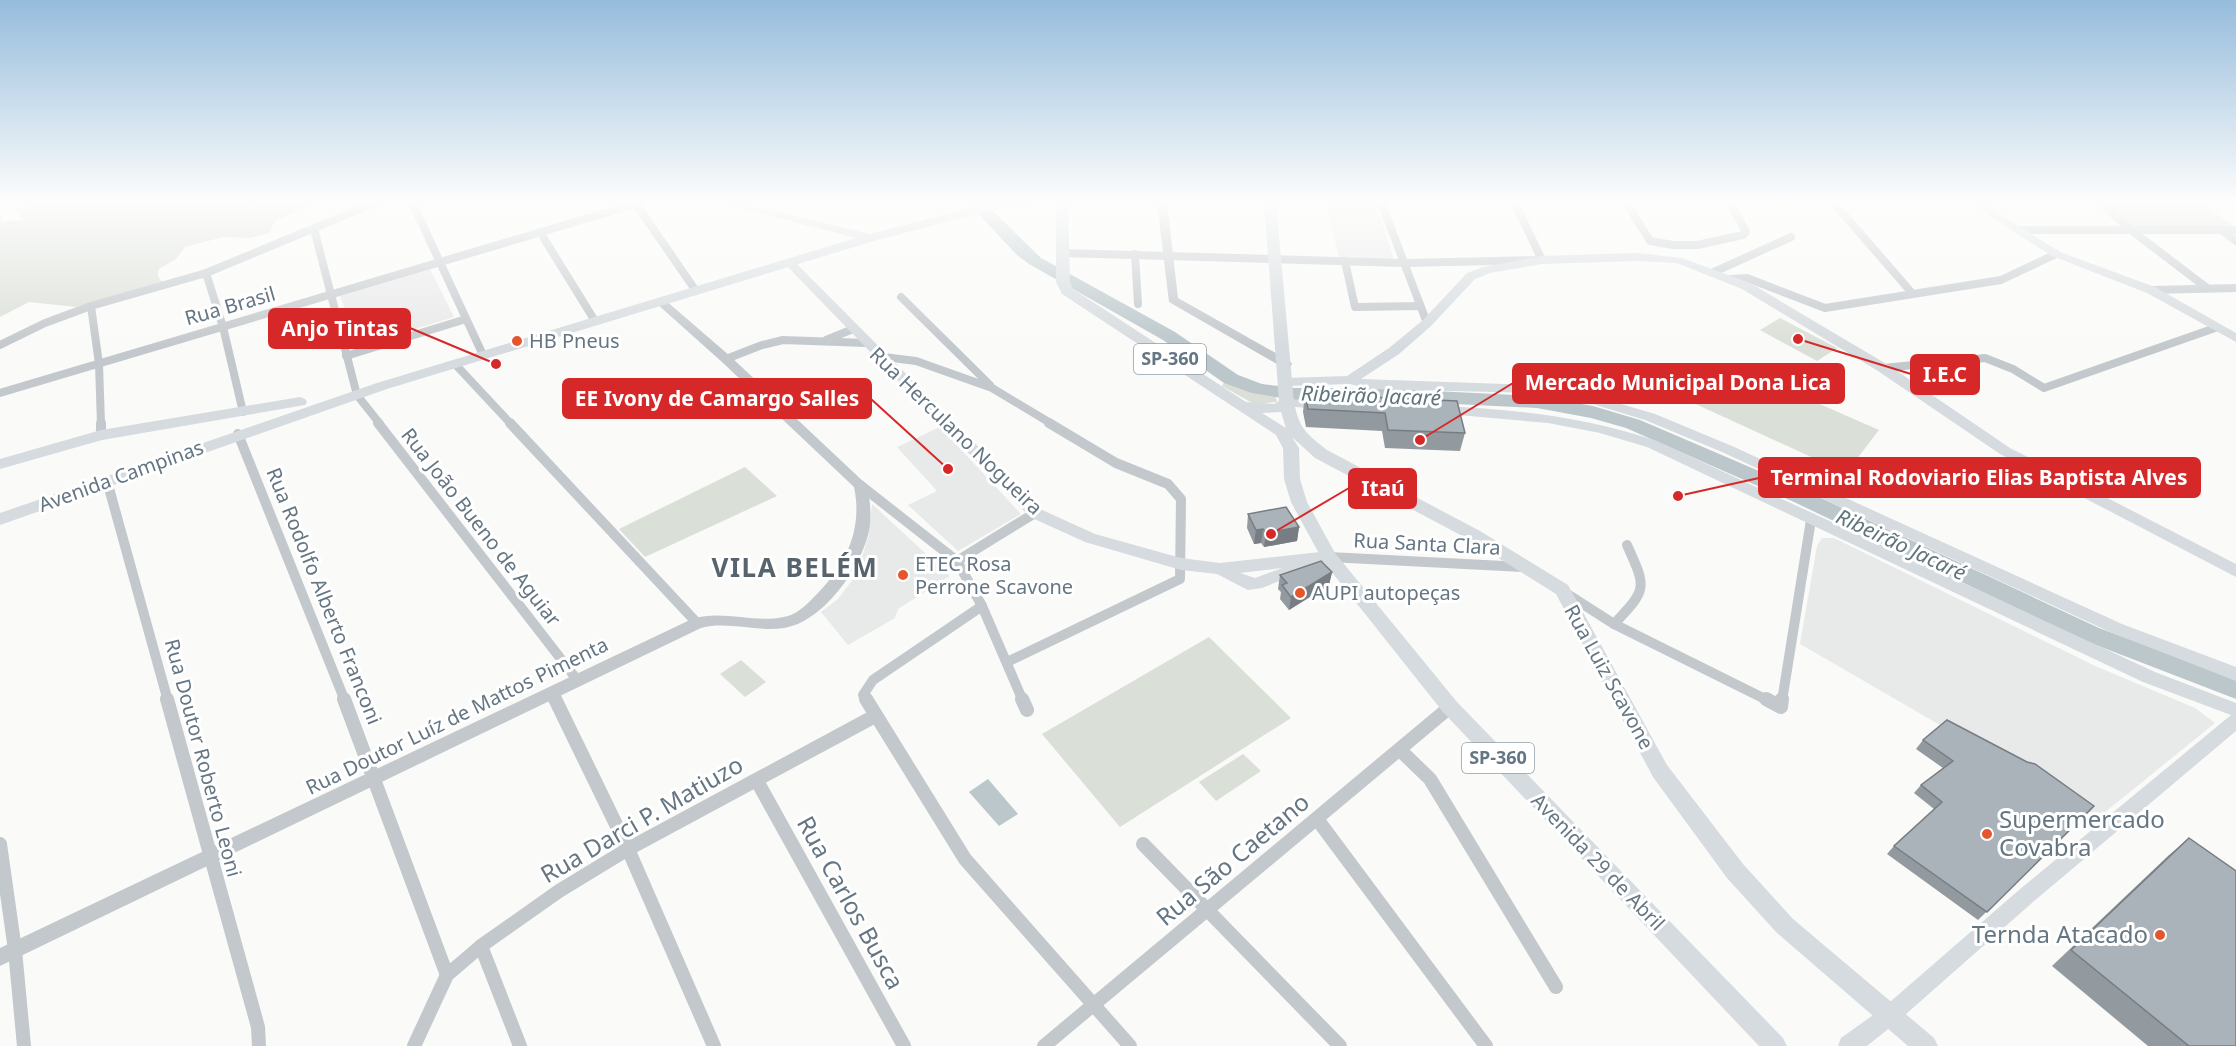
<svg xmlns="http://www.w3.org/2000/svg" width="2236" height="1046" viewBox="0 0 2236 1046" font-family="'Noto Sans',sans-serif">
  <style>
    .built { fill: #e8e9e9 }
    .green { fill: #dadfd7 }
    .water { fill: #bbc7cb }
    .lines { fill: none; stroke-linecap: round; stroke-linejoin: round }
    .river { fill: #bbc7cb; fill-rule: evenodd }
    .minor-far2 { stroke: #c3c8cc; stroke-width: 8 }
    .minor-far1 { stroke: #c3c8cc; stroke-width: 10 }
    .minor { stroke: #c3c8cc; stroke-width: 14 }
    .tertiary { fill: #c3c8cc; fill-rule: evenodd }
    .secondary { fill: #d6dbdf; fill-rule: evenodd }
    .primary { fill: #d6dbdf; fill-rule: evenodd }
    .wall { fill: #929a9f }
    .shaded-wall { fill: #777d82 }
    .building { fill: #aab3b9; stroke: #777d82; stroke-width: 1.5 }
    .poi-dot { fill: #e4572e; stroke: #fff; stroke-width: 2 }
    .labels { text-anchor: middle; stroke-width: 6; stroke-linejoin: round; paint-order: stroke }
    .shield { fill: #fff; stroke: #939fa8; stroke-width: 1.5 }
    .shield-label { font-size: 18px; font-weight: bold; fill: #657683 }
    .street-label { font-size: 20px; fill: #657683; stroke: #fff }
    .poi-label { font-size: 20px; fill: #657683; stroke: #fff; text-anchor: start }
    .water-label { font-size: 21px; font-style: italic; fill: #60757c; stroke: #fff }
    .near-street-label { font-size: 24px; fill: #657683; stroke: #fff }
    .near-poi-label { font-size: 24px; fill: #657683; stroke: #fff; text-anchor: start }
    .district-label { font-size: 26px; font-weight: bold; letter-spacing: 1.5px; fill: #57646e; stroke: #fff }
    .leader { fill: none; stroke: #d62828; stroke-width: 2 }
    .callout-dot { fill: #d62828; stroke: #fff; stroke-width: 2 }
    .callout { fill: #d62828; stroke: #d62828; stroke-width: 2 }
    .callout-label { font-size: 21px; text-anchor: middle; font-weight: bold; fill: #fff }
  </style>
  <rect width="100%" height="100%" fill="#fafaf8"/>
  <g class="built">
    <polygon points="1325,202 1375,202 1394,259 1339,257"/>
    <polygon points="430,269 454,317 360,346 340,296"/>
    <polygon points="940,427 1021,514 958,551 908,505 937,491 897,447"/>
    <polygon points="872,504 950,576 898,609 895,618 848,645 821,612 838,599 857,574 869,534"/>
    <polygon points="1822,538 1834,538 2093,665 2195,708 2215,723 2099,817 1800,644 1817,546"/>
  </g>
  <g class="green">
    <polygon points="19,202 315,202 275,221 269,233 251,238 223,237 185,247 176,259 159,269 158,276 162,282 76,307 29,302 0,317 0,216 2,216 0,222 24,220 17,210 32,207"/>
    <polygon points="2104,202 2202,202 2233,226 2132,227"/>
    <polygon points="1780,318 1837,348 1817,361 1760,330"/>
    <polygon points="1726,363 1879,430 1846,473 1689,401"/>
    <polygon points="1225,381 1257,392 1275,394 1277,402 1254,404 1222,386"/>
    <polygon points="745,467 777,496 645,557 619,529"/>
    <polygon points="1209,637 1291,718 1120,827 1042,734"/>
    <polygon points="741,660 766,682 745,697 720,674"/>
    <polygon points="1243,754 1261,771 1216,801 1199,782"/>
  </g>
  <polygon class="water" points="988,779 1018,814 999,826 969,792"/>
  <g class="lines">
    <polygon class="river" points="967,202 984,202 1041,258 1175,332 1238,375 1262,384 1294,388 1373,388 1537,396 1593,406 1640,420 1808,492 2099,628 2236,679 2236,699 2083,640 1794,502 1626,428 1591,418 1537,408 1373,400 1294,400 1252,393 1224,383 1163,340 1029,264 1017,255"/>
    <g class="minor-far2">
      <polyline points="412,202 483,355"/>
      <polyline points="1381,202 1427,323"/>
      <polyline points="1626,202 1650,241 1673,245 1697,245 1743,235 1746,232 1730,202"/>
      <polyline points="1833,202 1912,293"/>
      <polyline points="2100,202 2131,230 2207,288"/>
      <polyline points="636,204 696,291"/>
      <polyline points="314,229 357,395 380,424"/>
      <polyline points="2019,230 2236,230"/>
      <polyline points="2222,230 2236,241"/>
      <polyline points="540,232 595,321"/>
      <polyline points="1064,253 1404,263 1542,260 1515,203"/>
      <polyline points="1135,254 1138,304"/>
      <polyline points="1345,261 1355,307 1420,306"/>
      <polyline points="1714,272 1791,237"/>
      <polyline points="206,273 223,327 243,412"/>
      <polyline points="1731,279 1747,278 1825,308 2001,280 2056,254"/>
      <polyline points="2151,290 2236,288"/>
      <polyline points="901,297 990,385"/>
      <polyline points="91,306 99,364 101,424"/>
      <polyline points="826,340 853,329"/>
      <polyline points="0,345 45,323 91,306 206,273 377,202"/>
      <polyline points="346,356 466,319"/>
      <polyline points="884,357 916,361 992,388 1052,424"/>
      <polyline points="726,359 762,345 783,340 867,343"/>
      <polyline points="455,364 511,424"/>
      <polyline points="1883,368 1985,358 2013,369 2044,388 2215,328"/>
      <polyline points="0,393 642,202"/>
    </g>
    <g class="minor-far1">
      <polyline points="101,423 101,435"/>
      <polyline points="378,423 578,681"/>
      <polyline points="510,423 697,623"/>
      <polyline points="238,434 345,701"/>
      <polyline points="107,481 168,701"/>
      <polyline points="860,485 957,561 982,606 1023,701"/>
      <polyline points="1329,557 1523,567"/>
      <polyline points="957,561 1035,513"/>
      <polyline points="1564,592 1614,624 1769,701"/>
      <path d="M1614,624C1647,589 1647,589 1627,545"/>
      <polyline points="1007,662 1180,579 1181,499 1168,484 1116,463 1049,423"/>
      <polyline points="552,694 555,701"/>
      <polyline points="867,701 863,695 873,680 982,606"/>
      <polyline points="1782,701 1811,520"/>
    </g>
    <g class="minor">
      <polyline points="167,699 258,1027 259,1046"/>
      <polyline points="344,699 447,975"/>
      <polyline points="555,699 628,849 714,1046"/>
      <polyline points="866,699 965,859 1130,1046"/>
      <polyline points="1022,699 1027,710"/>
      <polyline points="1766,699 1781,707 1782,699"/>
      <polyline points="1400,750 1430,779 1556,987"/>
      <polyline points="757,781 904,1046"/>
      <polyline points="1317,819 1486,1046"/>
      <polyline points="0,844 15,950 24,1046"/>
      <polyline points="1143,844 1340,1046"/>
      <polyline points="481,946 520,1046"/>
      <polyline points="414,1046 447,975 481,946 559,891 628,849 875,716"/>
      <polyline points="1044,1046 1450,707"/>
    </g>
    <g class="tertiary">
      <polygon points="1157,202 1167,202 1178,298 1290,361 1292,364 1290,367 1282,367 1169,302"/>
      <path d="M660,298L664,299L730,356L867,485C870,500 872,515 869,531C861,568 823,622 784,628C756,632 728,621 701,628L0,966V948L692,619C725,609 756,625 788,616C799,613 809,602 817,594C846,565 863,529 854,487L722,362L656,303L654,301Z"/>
    </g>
    <g class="secondary">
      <polygon points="1968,202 1981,202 2060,252 2155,287 2236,333 2236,342 2147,293 2052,256"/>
      <polygon points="1637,253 1682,258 1750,283 1888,365 2010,448 2236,564 2236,577 2000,454 1878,371 1742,289 1677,263 1637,261 1542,264 1490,273 1475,279 1431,326 1399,354 1361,379 1534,385 1587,394 1655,414 1732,446 2122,624 2236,667 2236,681 2110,632 1722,452 1645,420 1586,402 1534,393 1368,389 1350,384 1287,386 1280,382 1287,378 1347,376 1389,348 1423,320 1467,273 1483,267 1542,256"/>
      <path d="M790,259L794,261L1040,509L1095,534L1181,558L1220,563L1329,551L1334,553L1337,557L1334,561L1316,564L1313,568L1262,588L1248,590L1217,574L1181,570L1085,542L1030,517L786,265V261ZM1282,568L1255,578L1240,573Z"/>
      <polygon points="1287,399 1323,401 1330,405 1323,409 1282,406 1280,403"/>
      <path d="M1440,406C1515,409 1586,417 1657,441L2155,672L2236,703V731L2033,902L1897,1022L1867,1046H1838L1841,1038L1883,1008L2019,890L2231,715L2143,682L1647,447L1600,433L1548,423L1435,413L1433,410Z"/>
    </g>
    <g class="primary">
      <polygon points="716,202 737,202 870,234 993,202 1035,202 1029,206 1003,207 874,241 387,389 0,525 0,513 377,383 856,238"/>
      <path d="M1056,202H1068L1070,282L1073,289L1246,402L1274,404L1279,401L1264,202H1276L1294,403C1300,430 1306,433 1327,450L1480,531L1568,585L1667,765L1743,864L1793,919L1934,1038L1938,1046H1908L1777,933L1727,878L1653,777L1556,594L1468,539L1315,458L1292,437L1299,448L1300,479L1307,502L1335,553L1457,702L1783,1038L1787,1046H1759L1443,712L1323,561L1291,502L1284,479L1283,448L1276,435L1062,294L1056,282ZM1281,412L1286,428L1262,413Z"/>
      <polygon points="300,397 305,399 307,402 305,405 102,440 0,469 0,459 101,430"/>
    </g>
  </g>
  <g class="wall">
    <polygon points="1305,394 1465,433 1460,451 1385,448 1382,431 1306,427 1303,412"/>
    <polygon points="1248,514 1299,527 1297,541 1264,547 1261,543 1254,544 1247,528"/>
    <polygon points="1332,572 1329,585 1289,610 1280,599 1281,592 1278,589 1280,575"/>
    <polygon points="1923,740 2094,806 1978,920 1887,854 1894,846 1934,809 1914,793 1921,785 1943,768 1916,749"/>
    <polygon points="2189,838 2236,1046 2148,1046 2052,966 2169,855"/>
  </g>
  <g class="shaded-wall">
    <polygon points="1299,527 1297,541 1264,547 1266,533"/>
    <polygon points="1263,529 1261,543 1254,544 1256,530"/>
    <polygon points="1332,572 1329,585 1289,610 1291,597"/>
  </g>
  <g class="building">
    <polygon points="1305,394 1457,401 1465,433 1388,430 1385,413 1308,409"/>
    <polygon points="1286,507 1299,527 1266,533 1263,529 1256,530 1248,514"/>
    <polygon points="1321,561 1332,572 1291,597 1282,585 1287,583 1280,575"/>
    <polygon points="1947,720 2027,762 2035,764 2094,806 1987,912 1894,846 1942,802 1921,785 1953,761 1923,740"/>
    <polygon points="2189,838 2236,871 2236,1046 2189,1046 2071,950"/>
  </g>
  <linearGradient id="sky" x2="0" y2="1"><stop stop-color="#96bcdc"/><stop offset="0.58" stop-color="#fdfdfc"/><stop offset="1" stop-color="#fdfdfc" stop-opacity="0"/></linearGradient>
  <rect width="2236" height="348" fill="url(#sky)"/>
  <g class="poi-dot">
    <circle cx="517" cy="341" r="6"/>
    <circle cx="903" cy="575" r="6"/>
    <circle cx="1300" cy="593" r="6"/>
    <circle cx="1987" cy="834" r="6"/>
    <circle cx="2160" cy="935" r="6"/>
  </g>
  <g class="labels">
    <g class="shield">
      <rect x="1134" y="344" width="72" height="30" rx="4.5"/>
      <rect x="1462" y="743" width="72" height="30" rx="4.5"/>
    </g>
    <g class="shield-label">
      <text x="1170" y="365">SP-360</text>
      <text x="1498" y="764">SP-360</text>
    </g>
    <g class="street-label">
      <text transform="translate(230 306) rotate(-16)" y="7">Rua Brasil</text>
      <text transform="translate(956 431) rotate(44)" y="7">Rua Herculano Nogueira</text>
      <text transform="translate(121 476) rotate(-20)" y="7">Avenida Campinas</text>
      <text transform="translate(481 527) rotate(52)" y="7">Rua João Bueno de Aguiar</text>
      <text transform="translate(1427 544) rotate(3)" y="7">Rua Santa Clara</text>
      <text transform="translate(324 596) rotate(68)" y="7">Rua Rodolfo Alberto Franconi</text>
      <text transform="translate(1609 677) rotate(61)" y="7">Rua Luiz Scavone</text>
      <text transform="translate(457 716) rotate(-26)" y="7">Rua Doutor Luíz de Mattos Pimenta</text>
      <text transform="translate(203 758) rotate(75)" y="7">Rua Doutor Roberto Leoni</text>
      <text transform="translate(1598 862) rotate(46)" y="7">Avenida 29 de Abril</text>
    </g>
    <g class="poi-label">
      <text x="529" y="348">HB Pneus</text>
      <text x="915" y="571">ETEC Rosa<tspan x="915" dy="23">Perrone Scavone</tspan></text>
      <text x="1312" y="600">AUPI autopeças</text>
    </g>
    <g class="water-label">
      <text transform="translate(1371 396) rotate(2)" y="7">Ribeirão Jacaré</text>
      <text transform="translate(1901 545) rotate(25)" y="7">Ribeirão Jacaré</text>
    </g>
    <g class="near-street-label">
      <text transform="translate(642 820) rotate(-30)" y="8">Rua Darci P. Matiuzo</text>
      <text transform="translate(1233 860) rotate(-40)" y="8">Rua São Caetano</text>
      <text transform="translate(850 903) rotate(61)" y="8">Rua Carlos Busca</text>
    </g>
    <g class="near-poi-label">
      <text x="1999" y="828">Supermercado<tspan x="1999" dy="28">Covabra</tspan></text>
      <text x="2148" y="943" text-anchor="end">Ternda Atacado</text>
    </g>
    <g class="district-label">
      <text x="795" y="577">VILA BELÉM</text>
    </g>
  </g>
  <path class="leader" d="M496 364L410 328M1798 339L1911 374M1420 440L1513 383M948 469L871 399M1678 496L1759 478M1271 534L1349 488"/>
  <g class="callout-dot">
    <circle cx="496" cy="364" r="6"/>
    <circle cx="1798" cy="339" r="6"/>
    <circle cx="1420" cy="440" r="6"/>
    <circle cx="948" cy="469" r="6"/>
    <circle cx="1678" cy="496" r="6"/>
    <circle cx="1271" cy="534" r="6"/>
  </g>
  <g class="callout">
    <rect x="269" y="309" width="141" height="39" rx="6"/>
    <rect x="1911" y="355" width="68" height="39" rx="6"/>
    <rect x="1513" y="364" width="331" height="39" rx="6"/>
    <rect x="563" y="379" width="308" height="39" rx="6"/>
    <rect x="1759" y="458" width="441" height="39" rx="6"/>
    <rect x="1349" y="469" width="67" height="39" rx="6"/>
  </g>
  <g class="callout-label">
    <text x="340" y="336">Anjo Tintas</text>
    <text x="1945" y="382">I.E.C</text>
    <text x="1678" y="390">Mercado Municipal Dona Lica</text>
    <text x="717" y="406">EE Ivony de Camargo Salles</text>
    <text x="1979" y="485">Terminal Rodoviario Elias Baptista Alves</text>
    <text x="1383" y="496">Itaú</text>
  </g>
</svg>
